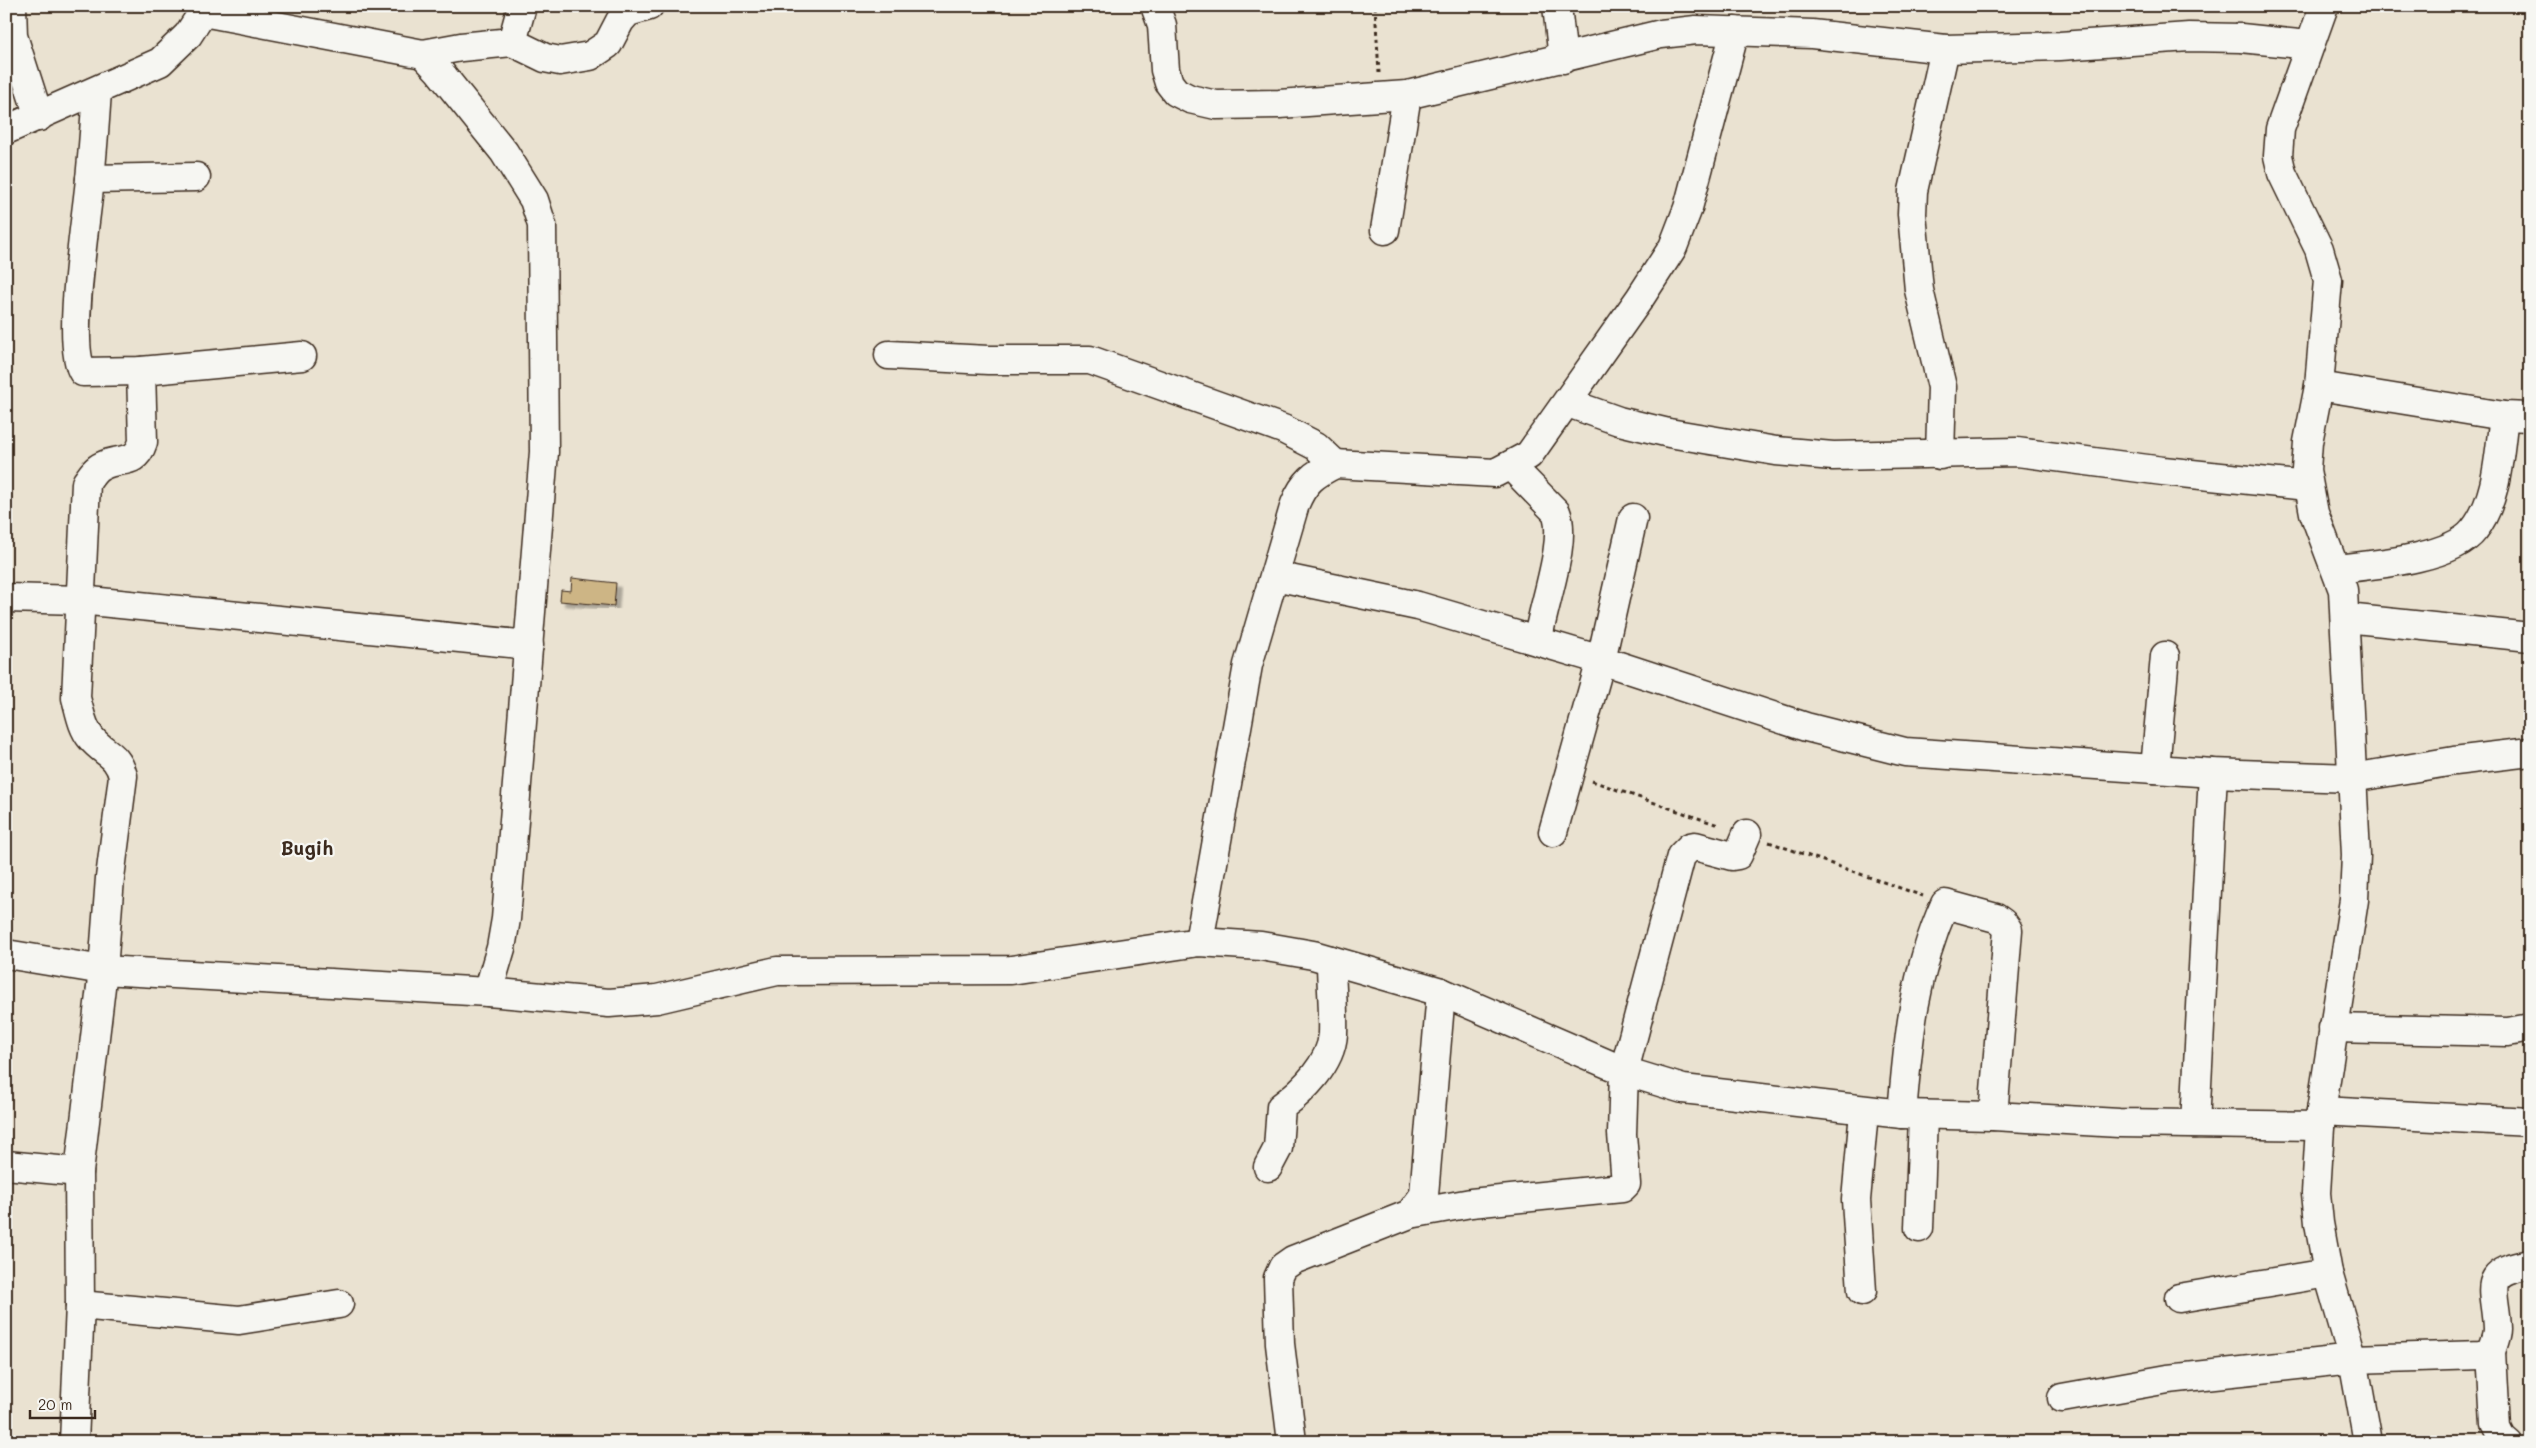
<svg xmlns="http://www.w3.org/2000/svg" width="2536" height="1448" viewBox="0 0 2536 1448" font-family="Mali,sans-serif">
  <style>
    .building { fill: #cdb585; stroke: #3b2a1e; filter: url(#shadow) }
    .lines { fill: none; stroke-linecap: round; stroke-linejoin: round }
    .minor-casing { stroke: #3b2a1e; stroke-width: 31 }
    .path { stroke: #3b2a1e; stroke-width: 3; stroke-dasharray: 4 4; stroke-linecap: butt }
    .minor { stroke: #f6f6f2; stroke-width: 28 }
    .labels { text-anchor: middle; stroke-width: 4.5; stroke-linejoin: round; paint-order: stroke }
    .quarter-label { font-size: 19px; font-weight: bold; fill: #3b2a1e; stroke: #f6f6f2 }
  </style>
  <defs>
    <filter id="shadow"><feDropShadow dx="4.5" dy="4.5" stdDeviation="1" flood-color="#0004"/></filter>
  </defs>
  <rect width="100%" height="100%" fill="#eae2d1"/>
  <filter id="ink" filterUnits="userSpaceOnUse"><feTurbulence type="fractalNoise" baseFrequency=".02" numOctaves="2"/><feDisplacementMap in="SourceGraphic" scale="10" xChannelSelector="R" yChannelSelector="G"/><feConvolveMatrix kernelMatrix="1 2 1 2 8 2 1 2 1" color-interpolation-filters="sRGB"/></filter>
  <g filter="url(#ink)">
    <polygon class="building" points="572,578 616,583 614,606 560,601 561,590 571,591"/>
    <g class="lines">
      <defs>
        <g id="minor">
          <polyline points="12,6 13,36 39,117"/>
          <polyline points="1155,6 1162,25 1165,70 1169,83 1176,92 1190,99 1216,105 1279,104 1407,95 1661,34 1696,30 1812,34 1945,49 2060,46 2189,37 2241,38 2309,45"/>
          <polyline points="1557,6 1563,59"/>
          <polyline points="2324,6 2280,129 2278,156 2282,173 2319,249 2328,280 2319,386 2308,442 2306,470 2314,513 2343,590 2356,855 2354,900 2321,1111 2316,1193 2319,1223 2328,1273 2353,1359 2368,1442"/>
          <polyline points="203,12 423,54 461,47 512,42 545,58 560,61 590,56 608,44 620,21 628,12 649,6"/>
          <polyline points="512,42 522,6"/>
          <polyline points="423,54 439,71 504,152 534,200 542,225 544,452 506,919 501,948 488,992"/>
          <path d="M97,91C95,121 93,150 90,179C87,215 65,346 83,372L141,371L302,356"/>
          <polyline points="6,130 160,62 188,35 203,12 204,6"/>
          <polyline points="90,179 196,177"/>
          <polyline points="1385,230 1407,95"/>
          <polyline points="889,355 988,360 1090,360 1283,429 1316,446 1335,464"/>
          <polyline points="2319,386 2504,416 2530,417"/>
          <polyline points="1568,403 1619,421 1669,433 1776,451 1833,456 2017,452 2163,471 2307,486"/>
          <polyline points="1940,455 1942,387 1919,290 1912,214 1913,191 1945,49"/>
          <path d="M1511,466L1556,512C1568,541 1542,607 1538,640"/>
          <path d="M2337,569C2371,565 2452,559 2474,530C2498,500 2499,453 2504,416"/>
          <polyline points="1275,576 1418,606 1601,660 1806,727 1905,752 2213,773 2352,778 2454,761 2530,752"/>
          <polyline points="6,598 80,600 529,645"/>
          <polyline points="2346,618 2530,637"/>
          <polyline points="2155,769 2165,656"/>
          <polyline points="1553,832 1601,660 1633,518"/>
          <path d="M1199,942L1248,665L1295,504C1304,482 1314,474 1335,464L1495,473L1529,455L1640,298L1673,247L1688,208L1735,31"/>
          <polyline points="6,954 103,970 488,992 609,1003 657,999 777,971 1011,970 1199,942 1261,946 1313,955 1441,992 1624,1071 1683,1089 1902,1114 1993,1116 2119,1123 2320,1126"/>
          <polyline points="2333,1028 2508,1032 2530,1028"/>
          <polyline points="2321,1111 2530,1122"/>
          <path d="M1902,1114C1908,1040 1914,973 1945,904L1996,918L2003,923L2008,930L1993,1116"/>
          <polyline points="2195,1124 2213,773"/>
          <polyline points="6,1165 79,1172"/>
          <path d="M1268,1167L1278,1148L1281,1107C1303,1091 1331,1064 1333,1034C1334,1010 1331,985 1331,960"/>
          <polyline points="1410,1214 1471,1203 1622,1188 1626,1184 1622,1134 1624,1071 1681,856 1690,847 1695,846 1732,856 1738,855 1747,834"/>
          <polyline points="1919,1228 1923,1116"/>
          <polyline points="1862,1291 1856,1200 1864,1112"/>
          <polyline points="2179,1298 2328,1273"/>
          <polyline points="80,1305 239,1320 339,1304"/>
          <polyline points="2491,1351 2495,1426 2500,1436 2507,1442"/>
          <path d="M2062,1398L2168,1379L2353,1359L2482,1355L2491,1351C2493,1345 2497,1336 2497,1329C2496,1289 2478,1273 2530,1264"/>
          <path d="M74,1442L80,1305L79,1172L103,970L110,878L123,776C117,753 104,754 91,738C82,727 80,712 76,698L86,483C90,477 95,469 102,466C120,456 135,467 143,442L141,371"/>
          <polyline points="1292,1442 1280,1344 1278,1278 1283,1267 1293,1260 1410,1214 1424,1195 1441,992"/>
        </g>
      </defs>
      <use href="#minor" class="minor-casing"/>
      <g class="path">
        <polyline points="1375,6 1379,73"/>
        <polyline points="1592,781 1718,825"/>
        <polyline points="1769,842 1923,896"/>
      </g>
      <use href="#minor" class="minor"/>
    </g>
  </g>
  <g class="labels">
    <g class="quarter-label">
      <text x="307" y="855">Bugih</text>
    </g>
  </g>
  <rect width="2536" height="1448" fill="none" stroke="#f6f6f2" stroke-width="25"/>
  <rect x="12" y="12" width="2511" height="1423" fill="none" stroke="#3b2a1e" stroke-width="2" filter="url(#ink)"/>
  <path d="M30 1410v8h65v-8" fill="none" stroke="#3b2a1e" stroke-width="2.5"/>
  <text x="38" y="1410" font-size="15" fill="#3b2a1e" stroke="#f6f6f2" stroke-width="4" paint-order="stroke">20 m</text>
</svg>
